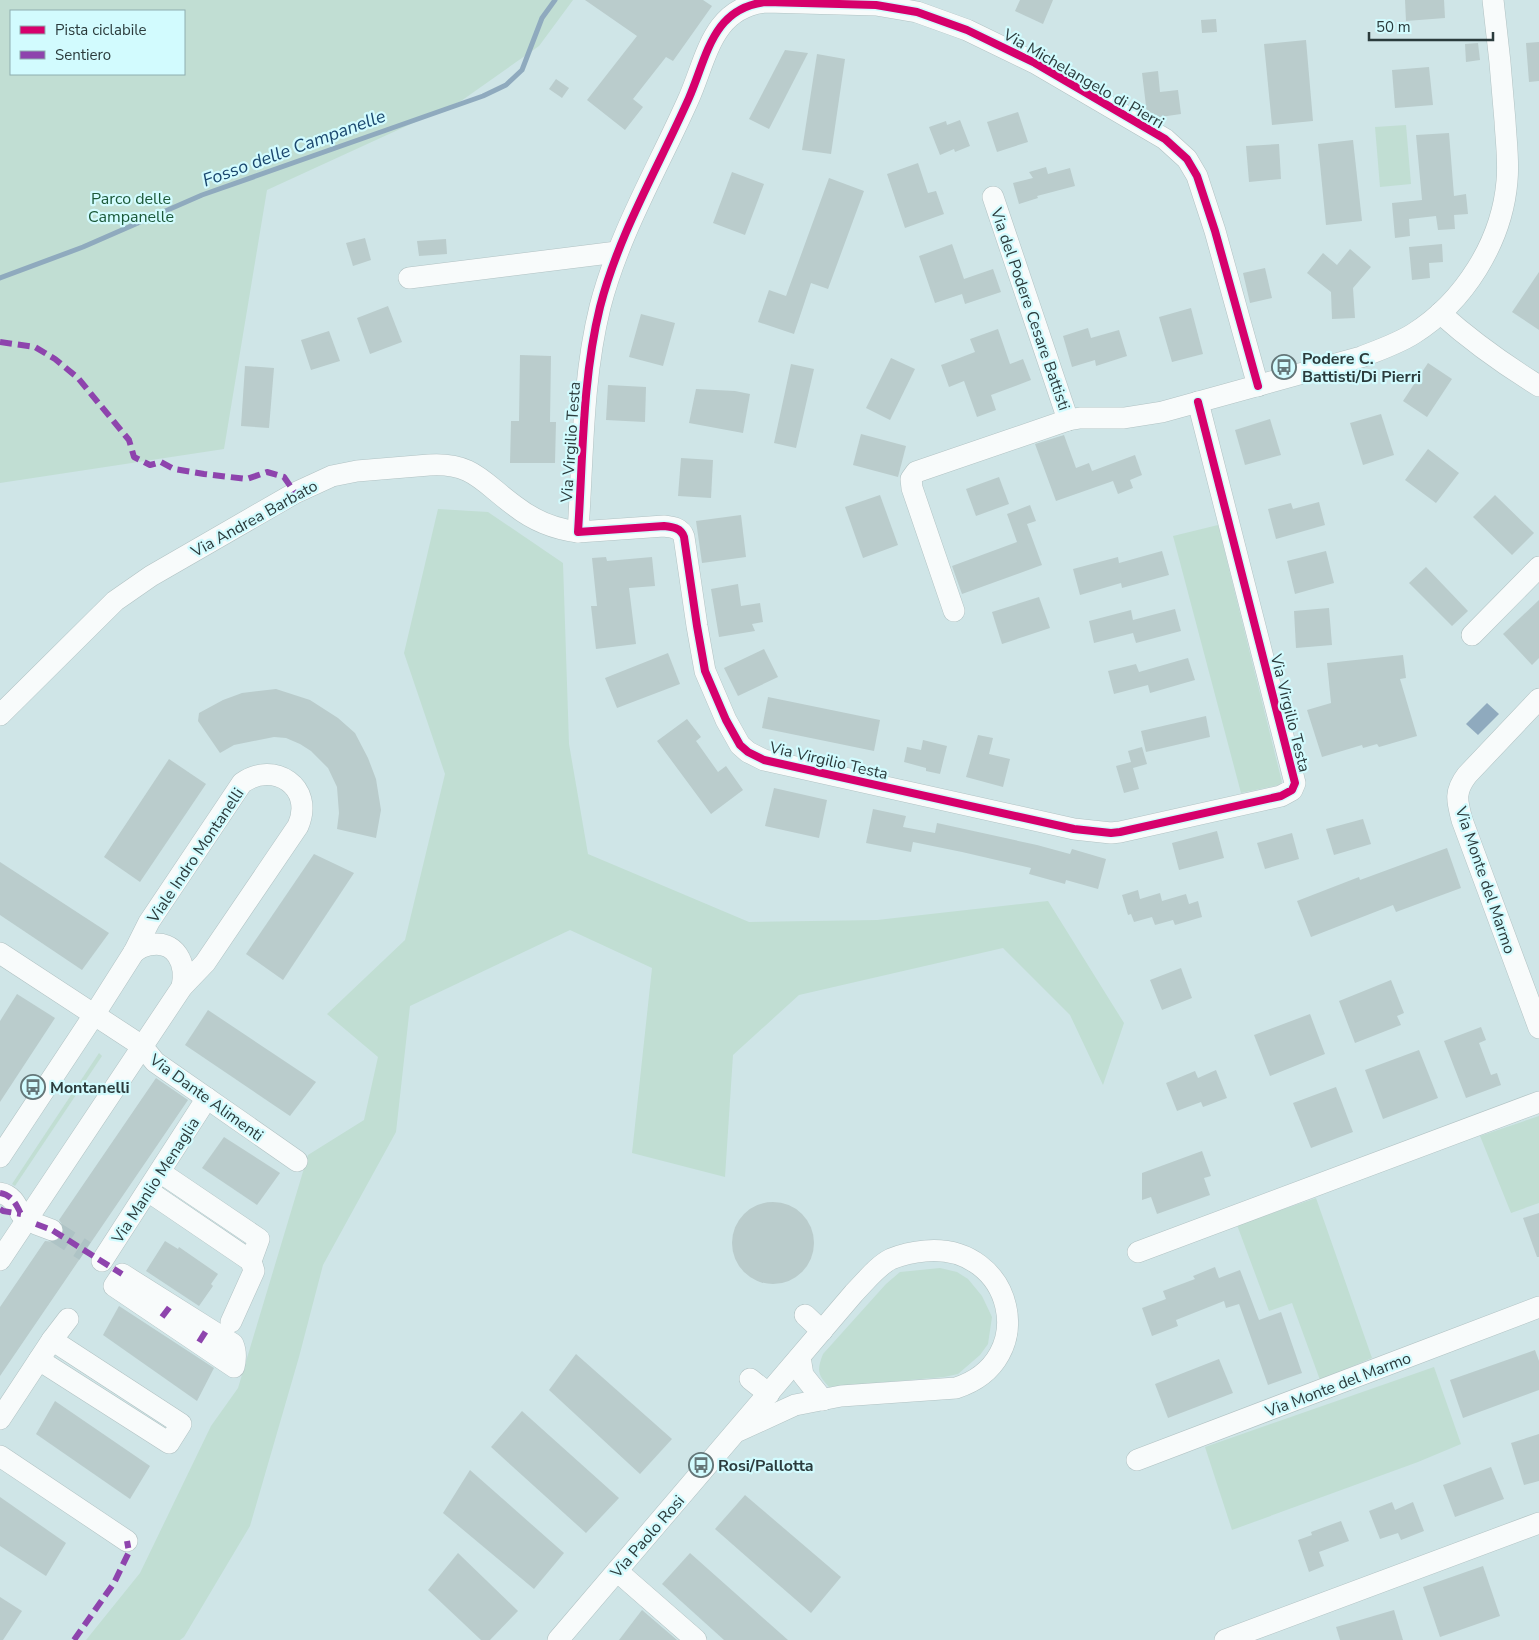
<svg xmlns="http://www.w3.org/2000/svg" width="1539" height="1640" viewBox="0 0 1539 1640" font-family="'Nunito Sans',sans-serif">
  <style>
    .green { fill: #c1ded3; fill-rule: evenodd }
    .water { fill: #8faabe }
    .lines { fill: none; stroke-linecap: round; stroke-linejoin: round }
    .stream { stroke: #8faabe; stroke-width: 5 }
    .building { fill: #bacccc }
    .minor-tunnel { stroke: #aec3c5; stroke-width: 21; stroke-dasharray: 21 11; stroke-linecap: butt }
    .minor-casing { stroke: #b1c2c3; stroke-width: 22 }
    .minor { stroke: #f8fbfb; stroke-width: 21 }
    .quiet { stroke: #8e44ad; stroke-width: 6; stroke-dasharray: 12 6; stroke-linecap: butt }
    .cycleway-casing { stroke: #d2fbfe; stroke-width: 11 }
    .cycleway { stroke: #d6006c; stroke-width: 8 }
    .labels { text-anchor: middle; stroke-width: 4.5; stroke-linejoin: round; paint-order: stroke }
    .street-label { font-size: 16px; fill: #2b3b3c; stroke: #d2fbfe }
    .park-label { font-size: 16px; fill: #1b5838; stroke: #d2fbfe }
    .poi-label { font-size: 16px; font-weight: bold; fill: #2b3b3c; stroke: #d2fbfe; text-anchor: start }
    .water-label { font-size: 18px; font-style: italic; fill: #1b486f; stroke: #d2fbfe }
  </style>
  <rect width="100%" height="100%" fill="#cfe5e7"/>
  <g class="green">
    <path d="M0,0H573L539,46L461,101L267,190L224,449L0,483ZM11,11H184V74H11Z"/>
    <polygon points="1406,125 1411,184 1380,187 1375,127"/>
    <polygon points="438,509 488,512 563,563 569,744 588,854 749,922 877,920 1048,901 1124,1023 1103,1085 1070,1015 1003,948 799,995 733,1055 725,1177 632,1153 652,968 570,930 410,1006 396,1132 323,1265 299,1357 250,1526 184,1637 180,1640 86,1640 140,1573 211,1426 238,1388 308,1155 364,1120 378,1057 327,1014 405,940 445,774 404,653"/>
    <polygon points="1218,525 1282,782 1279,785 1241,793 1173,536"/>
    <polygon points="99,1053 102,1056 15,1186 12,1184"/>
    <polygon points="1539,1116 1539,1203 1511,1213 1480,1136"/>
    <polygon points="1316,1198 1372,1358 1320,1380 1292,1303 1269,1311 1237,1225"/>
    <path d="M940,1268L957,1272L968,1279L982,1296L992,1317L988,1344L980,1355L958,1374L944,1377L829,1387C817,1374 817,1370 823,1354L886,1284L900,1272Z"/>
    <polygon points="1434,1367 1461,1444 1418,1462 1232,1530 1205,1447"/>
  </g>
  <polygon class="water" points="1487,703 1499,714 1478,735 1466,724"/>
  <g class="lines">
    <polyline class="stream" points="0,278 83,247 202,195 483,96 506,85 522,70 542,18 555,0"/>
  </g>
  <g class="building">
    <polygon points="585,0 703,0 712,6 673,61 666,57 633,99 643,107 625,130 587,100 637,36"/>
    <polygon points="1020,0 1053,0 1043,24 1015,11"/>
    <polygon points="1405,0 1444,0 1445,18 1406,21"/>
    <polygon points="1216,19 1217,32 1202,33 1201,20"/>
    <polygon points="1306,40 1313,121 1272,125 1264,44"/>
    <polygon points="1539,42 1539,81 1529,82 1526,43"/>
    <polygon points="1478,43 1480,60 1466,62 1465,44"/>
    <polygon points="785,50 808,53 769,129 749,119"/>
    <polygon points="817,54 845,59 831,154 802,150"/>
    <polygon points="1429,67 1433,105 1395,108 1392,70"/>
    <polygon points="1158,71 1160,92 1178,90 1181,114 1153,118 1147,114 1142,73"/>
    <polygon points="556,79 569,88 562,98 549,89"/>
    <polygon points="1018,112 1028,142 997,152 987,122"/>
    <polygon points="960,120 970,146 955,152 954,149 940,155 929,127 946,121 947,125"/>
    <polygon points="1449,133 1454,196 1466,194 1468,214 1454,215 1455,229 1438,230 1436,216 1409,219 1410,236 1395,238 1392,203 1422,200 1416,135"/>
    <polygon points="1353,140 1362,221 1326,225 1318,144"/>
    <polygon points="1279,144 1281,179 1249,182 1246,146"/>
    <polygon points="918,163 928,193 936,191 944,214 905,228 887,174"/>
    <polygon points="1046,167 1048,174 1070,168 1075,186 1037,196 1038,198 1019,204 1013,183 1033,178 1029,172"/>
    <polygon points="732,172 764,184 745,235 713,223"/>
    <polygon points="829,178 864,191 828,289 811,283 794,334 758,322 769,290 786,296"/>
    <polygon points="365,238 371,260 353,266 346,243"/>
    <polygon points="446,239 447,254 419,256 417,241"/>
    <polygon points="952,244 964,279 993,269 1001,292 965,304 962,294 935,303 919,256"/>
    <polygon points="1442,244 1443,262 1429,263 1430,278 1412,280 1409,247"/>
    <polygon points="1350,249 1371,267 1353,288 1355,318 1332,319 1331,292 1307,273 1323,253 1337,265"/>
    <polygon points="1265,268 1272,298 1250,303 1243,273"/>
    <polygon points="1539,272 1539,330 1512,312"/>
    <polygon points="388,306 402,342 370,354 357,318"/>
    <polygon points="1191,308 1203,354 1172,362 1159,317"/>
    <polygon points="641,314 675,323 663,366 629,357"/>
    <polygon points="1088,328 1091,338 1119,330 1127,356 1096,366 1095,360 1072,367 1063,336"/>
    <polygon points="998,329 1010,364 1023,359 1031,380 991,395 996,410 977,417 964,381 949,387 941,365 975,352 970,339"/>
    <polygon points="329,331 340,361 311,370 301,340"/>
    <polygon points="520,355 551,356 550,422 556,422 555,463 510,463 511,421 519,421"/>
    <polygon points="891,358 915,369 890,420 866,408"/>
    <polygon points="1428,363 1452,379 1427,417 1403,401"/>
    <polygon points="791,364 814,369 796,448 774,443"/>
    <polygon points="245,366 274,368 269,428 241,426"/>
    <polygon points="608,385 646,387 645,422 606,420"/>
    <polygon points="696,389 735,391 750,394 743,433 689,423"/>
    <polygon points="1381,414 1394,455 1363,465 1350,423"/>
    <polygon points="1270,419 1281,455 1245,465 1235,430"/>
    <polygon points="861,434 906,446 898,477 853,465"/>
    <polygon points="1064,435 1076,468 1089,463 1092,471 1135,455 1142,475 1130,480 1133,488 1118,494 1113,481 1056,501 1035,444"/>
    <polygon points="1428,449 1459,473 1436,503 1405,480"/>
    <polygon points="681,458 713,460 711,498 678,496"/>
    <polygon points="999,477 1009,504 976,516 966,489"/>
    <polygon points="880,495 898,545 863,558 845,507"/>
    <polygon points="1495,495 1534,533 1512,555 1473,517"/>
    <polygon points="1319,502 1325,525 1276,539 1268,509 1291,503 1293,509"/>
    <polygon points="1030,505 1036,521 1027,524 1042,565 962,594 952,566 1017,542 1007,514"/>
    <polygon points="741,515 746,557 702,563 696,521"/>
    <polygon points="1162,551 1169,575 1122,588 1121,583 1080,595 1073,569 1118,557 1119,563"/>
    <polygon points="1326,551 1334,583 1295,594 1287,561"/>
    <polygon points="606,557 607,561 652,557 655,586 629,588 636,644 596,649 591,606 597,606 592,558"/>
    <polygon points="1426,567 1468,611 1452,626 1409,583"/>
    <polygon points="738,584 741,606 760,603 763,622 752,624 755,631 719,637 711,589"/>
    <polygon points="1039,597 1050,628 1002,644 992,612"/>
    <polygon points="1539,600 1539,658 1532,665 1503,634"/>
    <polygon points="1329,608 1332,645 1296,648 1294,611"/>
    <polygon points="1175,609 1181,631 1136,643 1133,633 1094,643 1089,621 1131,610 1133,620"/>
    <polygon points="764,649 778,677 738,696 724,668"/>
    <polygon points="668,653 680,684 617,708 605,678"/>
    <polygon points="1403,655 1406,678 1400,679 1417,736 1379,747 1377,744 1363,748 1362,745 1322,757 1307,710 1331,703 1327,663"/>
    <polygon points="1188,658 1195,680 1150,693 1148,685 1114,694 1108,671 1136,664 1139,672"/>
    <polygon points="276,689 310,700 338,718 355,733 368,758 376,779 381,810 376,838 337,829 339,813 337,787 328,768 311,751 300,744 286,738 274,737 234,745 220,753 198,721 199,713 223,700 242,693"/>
    <polygon points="768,697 880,720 874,751 762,728"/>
    <polygon points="1206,716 1210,737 1146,752 1141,731"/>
    <polygon points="687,719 701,737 696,741 718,772 726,766 743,790 711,814 657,741"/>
    <polygon points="978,735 993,738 989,754 1010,759 1003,787 966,777"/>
    <polygon points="923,740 947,746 940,774 926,771 926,768 904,762 907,747 921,750"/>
    <polygon points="1142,747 1147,764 1133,768 1139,789 1124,793 1116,766 1131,762 1128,751"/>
    <polygon points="169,759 206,784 140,882 104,857"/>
    <polygon points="774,788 827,800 819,838 765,826"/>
    <polygon points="873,809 906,816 903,827 935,833 937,823 1037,845 1070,854 1072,849 1106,859 1098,889 1066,880 1065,884 1029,874 1031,868 962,852 913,842 911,852 866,843"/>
    <polygon points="1363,819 1371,844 1334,855 1326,829"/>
    <polygon points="1217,831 1224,858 1179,870 1172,843"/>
    <polygon points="1292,833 1299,859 1265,869 1257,843"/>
    <polygon points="1447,848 1461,888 1396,912 1393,905 1311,937 1297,901 1359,877 1360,880"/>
    <polygon points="314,854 354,873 283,980 246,954"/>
    <polygon points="0,862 109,933 82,970 0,915"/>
    <polygon points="1138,890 1140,899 1160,893 1162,901 1186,894 1189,904 1198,901 1202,917 1175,925 1173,920 1155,925 1152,917 1134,922 1131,914 1128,915 1122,895"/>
    <polygon points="1181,968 1192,998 1162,1010 1150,980"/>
    <polygon points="1391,980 1404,1013 1397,1016 1401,1025 1355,1043 1339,1001"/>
    <polygon points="17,994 55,1018 0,1102 0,1021"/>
    <polygon points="208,1010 316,1082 290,1116 185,1045"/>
    <polygon points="1310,1014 1325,1054 1270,1076 1254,1035"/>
    <polygon points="1481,1027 1486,1040 1479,1043 1491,1075 1497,1073 1501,1085 1466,1098 1444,1041"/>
    <polygon points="1419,1050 1438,1098 1383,1119 1365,1070"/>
    <polygon points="1216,1070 1227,1098 1203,1107 1201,1102 1177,1111 1166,1083 1195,1071 1198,1078"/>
    <polygon points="156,1078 188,1100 0,1376 0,1307 45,1241 55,1242 60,1239 63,1235 64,1227 59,1220"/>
    <polygon points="1336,1087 1353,1132 1311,1148 1293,1103"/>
    <polygon points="224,1137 280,1173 257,1205 202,1168"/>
    <polygon points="1202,1151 1211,1176 1204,1178 1210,1195 1157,1214 1151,1197 1142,1200 1142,1173"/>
    <circle cx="773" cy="1243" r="41"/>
    <polygon points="1539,1213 1539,1257 1537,1257 1523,1218"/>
    <polygon points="165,1241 178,1249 179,1247 218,1274 211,1284 213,1286 199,1306 146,1271"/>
    <polygon points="1215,1267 1219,1278 1240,1270 1259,1320 1281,1312 1302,1373 1268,1385 1239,1304 1226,1308 1224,1301 1176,1320 1178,1326 1152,1336 1142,1308 1166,1299 1163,1291 1195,1279 1193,1276"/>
    <polygon points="119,1306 214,1368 197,1401 103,1335"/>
    <polygon points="1535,1350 1539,1361 1539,1390 1463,1418 1450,1380"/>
    <polygon points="576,1354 672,1439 640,1474 549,1390"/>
    <polygon points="1219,1359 1233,1393 1168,1418 1155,1384"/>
    <polygon points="55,1401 150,1466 130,1499 36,1434"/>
    <polygon points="522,1411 619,1498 586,1533 491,1447"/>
    <polygon points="1539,1434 1539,1481 1524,1485 1511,1443"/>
    <polygon points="1491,1467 1504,1499 1455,1517 1443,1485"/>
    <polygon points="470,1470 564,1553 534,1589 443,1513"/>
    <polygon points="745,1495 841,1577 811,1613 715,1529"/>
    <polygon points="0,1497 66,1543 46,1576 0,1546"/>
    <polygon points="1392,1502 1395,1510 1413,1502 1424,1531 1401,1540 1398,1533 1380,1539 1369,1511"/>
    <polygon points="1341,1521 1349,1541 1319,1552 1324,1566 1309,1572 1298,1540 1312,1535 1311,1532"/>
    <polygon points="458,1553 518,1611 490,1640 481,1640 428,1590"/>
    <polygon points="690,1553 788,1640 724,1640 662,1584"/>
    <polygon points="1483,1566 1500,1616 1440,1637 1423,1587"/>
    <polygon points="0,1597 22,1611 3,1640 0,1640"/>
    <polygon points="642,1610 677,1640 619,1640"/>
    <polygon points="1394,1610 1403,1640 1340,1640 1336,1627"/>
  </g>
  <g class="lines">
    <polyline class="minor-tunnel" points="52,1230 85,1251"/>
    <defs>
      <g id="minor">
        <polyline points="993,197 1068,420"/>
        <polyline points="409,278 617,252"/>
        <path d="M1440,313C1470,340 1505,365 1539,386"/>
        <path d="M1198,402L1295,783L1292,790L1281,796L1120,832L1111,833L1074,829L764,760L748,752L740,745L726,720L705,671L697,626L684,537C681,528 673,527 664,526L578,532C583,458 582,380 600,307C619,233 658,168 689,98C707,57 712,8 766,2L876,5L917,12L967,30L1035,63L1165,139L1187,159L1197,176L1215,231L1258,386"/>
        <path d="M954,611L912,488L911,479L916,472L1068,420L1080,418H1124L1162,412L1361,357C1379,350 1397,344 1413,334C1464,302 1502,242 1507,181C1509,161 1506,141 1505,121C1502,80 1498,40 1493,0"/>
        <polyline points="1472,635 1539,567"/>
        <path d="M1539,699L1467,775C1454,792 1457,801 1462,820L1539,1028"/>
        <path d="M0,715L115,601L151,576L295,493L332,476L357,471L429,465C473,462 483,483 515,506C534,521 555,529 578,532"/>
        <path d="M134,952C138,949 144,946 149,945C176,939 187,964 182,987"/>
        <polyline points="0,953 142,1046 155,1062 297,1161"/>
        <path d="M0,1157L94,1015L134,952L149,922L242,783C274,760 315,787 298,826L205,963L182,987L0,1260"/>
        <polyline points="148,1191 251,1261 259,1239 160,1172"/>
        <path d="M0,1193C12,1195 16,1204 21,1214"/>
        <polyline points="36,1224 52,1230"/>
        <polyline points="1138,1252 1539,1102"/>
        <polyline points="102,1261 207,1098"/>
        <path d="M122,1274L233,1344C236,1351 236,1359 234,1367L114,1286Z"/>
        <polyline points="805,1315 822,1331"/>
        <polyline points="231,1322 254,1271 251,1261"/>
        <polyline points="800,1357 803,1375 823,1400"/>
        <polyline points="39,1360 169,1443 181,1424 52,1340"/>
        <polyline points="750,1379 769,1394"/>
        <polyline points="0,1419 52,1340 68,1319"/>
        <polyline points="0,1456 127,1541"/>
        <polyline points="1137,1460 1539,1307"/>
        <polyline points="617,1571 696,1640"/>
        <path d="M558,1640L854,1293C865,1282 877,1266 891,1259C901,1255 914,1252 925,1251C1014,1243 1041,1361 956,1388L841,1396L795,1405L736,1432"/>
        <polyline points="1225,1640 1539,1523"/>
      </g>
    </defs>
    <use href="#minor" class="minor-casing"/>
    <use href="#minor" class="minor"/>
    <g class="quiet">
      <polyline points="0,342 35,347 55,359 78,378 129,440 134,457 150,465 161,462 174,469 204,474 247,479 267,472 284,477 295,493"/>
      <path d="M0,1193C12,1195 16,1204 21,1214"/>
      <polyline points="0,1209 3,1211 21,1214"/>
      <polyline points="36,1224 52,1230 122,1274"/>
      <polyline points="162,1317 172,1304"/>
      <polyline points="199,1342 208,1328"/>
      <polyline points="74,1640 114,1583 129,1552 127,1541"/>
    </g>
    <defs>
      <path id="cycleway" d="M1198,402L1295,783L1292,790L1281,796L1120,832L1111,833L1074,829L764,760L748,752L740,745L726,720L705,671L697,626L684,537C681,528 673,527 664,526L578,532C583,458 582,380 600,307C619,233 658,168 689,98C707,57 712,8 766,2L876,5L917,12L967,30L1035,63L1165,139L1187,159L1197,176L1215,231L1258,386"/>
    </defs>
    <use href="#cycleway" class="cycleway-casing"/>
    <use href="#cycleway" class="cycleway"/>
  </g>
  <defs>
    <symbol id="bus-ring" viewBox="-11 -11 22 22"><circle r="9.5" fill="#d2fbfe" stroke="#647678" stroke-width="1.5"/><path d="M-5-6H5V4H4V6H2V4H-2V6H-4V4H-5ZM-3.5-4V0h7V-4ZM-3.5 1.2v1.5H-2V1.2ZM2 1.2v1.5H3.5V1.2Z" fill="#647678"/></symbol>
  </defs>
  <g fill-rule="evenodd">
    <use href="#bus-ring" x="1270" y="353" width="28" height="28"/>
    <use href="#bus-ring" x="19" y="1073" width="28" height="28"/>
    <use href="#bus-ring" x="687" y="1451" width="28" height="28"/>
  </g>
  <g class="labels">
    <g class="street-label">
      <text transform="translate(1084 78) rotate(30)" y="6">Via Michelangelo di Pierri</text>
      <text transform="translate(1031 309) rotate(71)" y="6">Via del Podere Cesare Battisti</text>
      <text transform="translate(570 442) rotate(-86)" y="6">Via Virgilio Testa</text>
      <text transform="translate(254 518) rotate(-29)" y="6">Via Andrea Barbato</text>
      <text transform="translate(1291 713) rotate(76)" y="6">Via Virgilio Testa</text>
      <text transform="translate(829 760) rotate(13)" y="6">Via Virgilio Testa</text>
      <text transform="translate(195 855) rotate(-56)" y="6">Viale Indro Montanelli</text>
      <text transform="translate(1486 880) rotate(71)" y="6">Via Monte del Marmo</text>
      <text transform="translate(207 1097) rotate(36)" y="6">Via Dante Alimenti</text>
      <text transform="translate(155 1180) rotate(-57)" y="6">Via Manlio Menaglia</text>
      <text transform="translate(1338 1384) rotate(-21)" y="6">Via Monte del Marmo</text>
      <text transform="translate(647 1536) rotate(-49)" y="6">Via Paolo Rosi</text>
    </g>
    <g class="park-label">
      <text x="131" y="204">Parco delle<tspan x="131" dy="18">Campanelle</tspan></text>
    </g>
    <g class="poi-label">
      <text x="1302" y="364">Podere C.<tspan x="1302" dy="18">Battisti/Di Pierri</tspan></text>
      <text x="50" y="1093">Montanelli</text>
      <text x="718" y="1471">Rosi/Pallotta</text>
    </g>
    <g class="water-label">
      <text transform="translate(294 148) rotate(-20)" y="6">Fosso delle Campanelle</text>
    </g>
  </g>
  <rect x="10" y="10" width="175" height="65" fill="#d2fbfe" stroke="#8faeb0"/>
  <rect x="20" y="26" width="25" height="8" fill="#d6006c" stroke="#8faeb0"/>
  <text x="55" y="35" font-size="15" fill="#2b3b3c">Pista ciclabile</text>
  <rect x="20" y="51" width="25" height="8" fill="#8e44ad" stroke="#8faeb0"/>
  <text x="55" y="60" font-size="15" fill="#2b3b3c">Sentiero</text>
  <path d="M1369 32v8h124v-8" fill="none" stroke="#2b3b3c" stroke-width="2.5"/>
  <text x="1376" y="32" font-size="15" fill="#2b3b3c" stroke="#d2fbfe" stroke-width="4" paint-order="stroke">50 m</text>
</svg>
